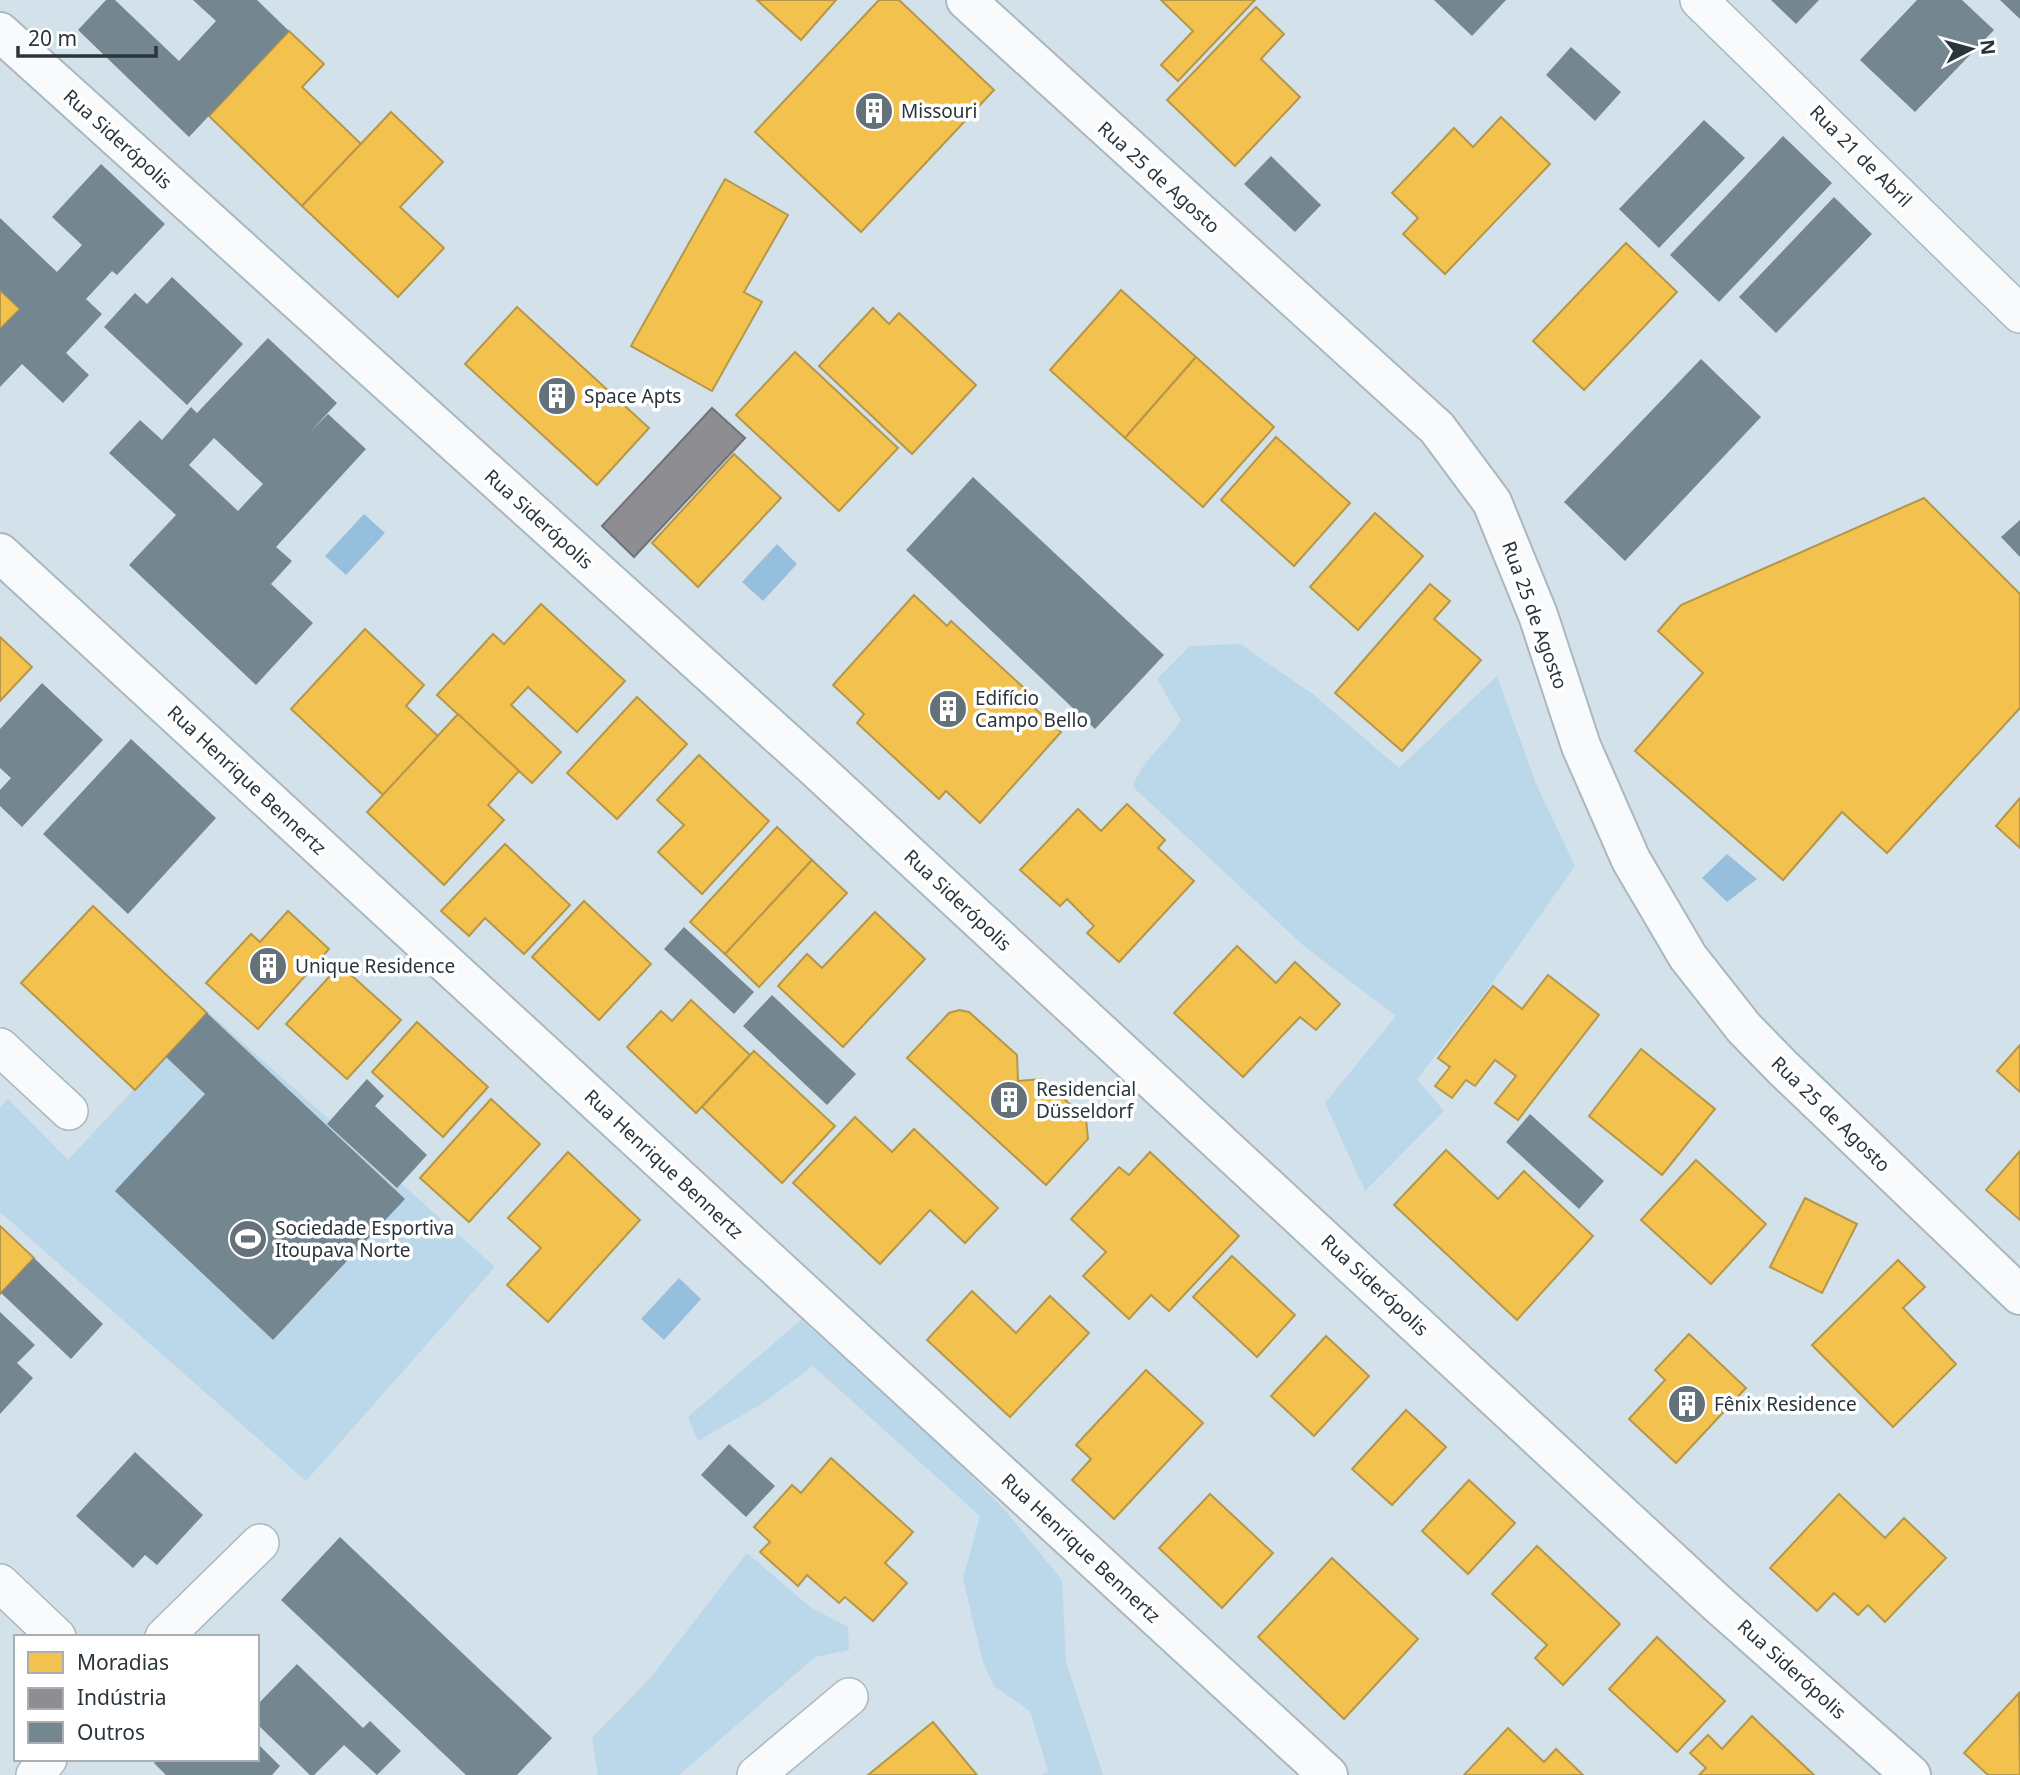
<svg xmlns="http://www.w3.org/2000/svg" width="2020" height="1775" viewBox="0 0 2020 1775" font-family="'Noto Sans',sans-serif">
  <style>
    .green { fill: #bbd7ea }
    .water { fill: #95bfdd }
    .homes { fill: #f2c14e; stroke: #b69748; stroke-width: 2 }
    .industry { fill: #8d8d92; stroke: #6f7278; stroke-width: 2 }
    .building { fill: #748690; fill-rule: evenodd }
    .lines { fill: none; stroke-linecap: round; stroke-linejoin: round }
    .street-casing { stroke: #abb7be; stroke-width: 40 }
    .secondary-casing { stroke: #abb7be; stroke-width: 42 }
    .street { stroke: #f8fafc; stroke-width: 37 }
    .secondary { stroke: #f8fafc; stroke-width: 38 }
    .labels { text-anchor: middle; stroke-width: 7; stroke-linejoin: round; paint-order: stroke }
    .poi-label { font-size: 19px; fill: #2a343b; stroke: #fff; text-anchor: start }
    .street-label { font-size: 19px; fill: #2a343b; stroke: #fff }
  </style>
  <rect width="100%" height="100%" fill="#d3e1eb"/>
  <g class="green">
    <path d="M1240,644L1314,695L1399,768L1497,676L1536,784L1575,866L1490,986L1417,1079L1444,1111L1365,1191L1325,1103L1396,1016L1304,946L1133,787C1140,761 1167,744 1181,720L1157,679L1190,646Z"/>
    <polygon points="207,1011 495,1267 306,1481 0,1212 0,1108 8,1099 68,1160"/>
    <polygon points="801,1320 932,1437 1003,1508 1062,1580 1066,1662 1103,1775 1042,1775 1048,1771 1030,1711 994,1686 983,1662 963,1579 980,1516 813,1366 763,1403 698,1441 688,1417"/>
    <polygon points="747,1553 810,1607 848,1627 849,1650 815,1657 679,1775 598,1775 592,1738 652,1676"/>
  </g>
  <g class="water">
    <polygon points="364,514 385,533 346,575 325,556"/>
    <polygon points="777,544 797,564 763,601 742,582"/>
    <polygon points="1727,854 1757,879 1727,902 1702,878"/>
    <polygon points="679,1278 701,1299 664,1340 641,1319"/>
  </g>
  <g class="homes">
    <polygon points="757,0 836,0 801,40"/>
    <polygon points="879,0 899,0 994,90 861,232 755,132"/>
    <polygon points="1161,0 1255,0 1178,81 1161,65 1193,31"/>
    <polygon points="1256,7 1284,34 1261,59 1300,97 1235,166 1167,100"/>
    <polygon points="289,31 324,64 302,87 361,144 302,206 209,116"/>
    <polygon points="391,112 443,162 400,207 444,248 398,297 302,206"/>
    <polygon points="1501,117 1550,164 1445,274 1403,234 1418,218 1392,193 1454,128 1473,147"/>
    <polygon points="725,179 788,215 744,292 762,302 712,391 631,346"/>
    <polygon points="1626,243 1677,292 1584,390 1533,341"/>
    <polygon points="0,290 20,309 0,329"/>
    <polygon points="1121,290 1196,357 1125,438 1050,370"/>
    <polygon points="517,307 649,428 597,485 465,364"/>
    <polygon points="873,308 889,324 899,313 976,385 912,454 819,366"/>
    <polygon points="795,352 898,448 839,511 736,415"/>
    <polygon points="1196,357 1274,427 1203,507 1125,438"/>
    <polygon points="1276,437 1350,503 1294,566 1221,500"/>
    <polygon points="734,454 781,498 698,587 652,543"/>
    <polygon points="1924,498 2020,594 2020,708 1887,853 1842,812 1783,880 1635,751 1703,673 1658,631 1681,605"/>
    <polygon points="1375,513 1423,556 1358,630 1310,587"/>
    <polygon points="1430,584 1450,601 1434,619 1481,660 1402,751 1335,693"/>
    <polygon points="914,595 947,626 951,621 1036,699 1031,705 1061,732 980,823 946,791 939,799 857,723 864,714 833,685"/>
    <polygon points="541,604 625,681 577,732 528,687 511,705 561,752 532,783 437,695 493,634 504,644"/>
    <polygon points="365,629 424,685 406,706 438,736 383,795 291,709"/>
    <polygon points="0,637 32,667 0,701"/>
    <polygon points="637,697 687,744 617,819 567,773"/>
    <polygon points="458,714 519,771 488,805 504,820 444,885 367,812"/>
    <polygon points="699,755 769,821 702,894 658,852 684,825 657,800"/>
    <polygon points="2020,798 2020,848 1996,826"/>
    <polygon points="1127,804 1165,840 1158,848 1194,881 1119,962 1087,933 1094,926 1067,899 1060,906 1020,870 1078,809 1101,831"/>
    <polygon points="777,827 812,860 725,954 690,922"/>
    <polygon points="505,844 570,905 524,954 485,918 469,936 441,911"/>
    <polygon points="812,860 847,893 759,987 725,954"/>
    <polygon points="584,901 651,964 599,1020 532,957"/>
    <polygon points="93,906 207,1013 135,1090 21,983"/>
    <polygon points="288,911 329,949 258,1029 206,983 251,934 260,942"/>
    <polygon points="875,912 925,959 843,1047 778,986 807,954 822,968"/>
    <polygon points="1237,946 1276,983 1295,962 1340,1004 1316,1030 1300,1017 1243,1077 1174,1013"/>
    <polygon points="340,965 401,1020 347,1079 286,1024"/>
    <polygon points="1548,975 1599,1015 1518,1120 1495,1103 1516,1076 1495,1060 1475,1086 1466,1080 1452,1098 1435,1086 1450,1067 1438,1058 1493,986 1522,1009"/>
    <polygon points="691,1000 750,1055 696,1113 627,1047 661,1011 672,1021"/>
    <polygon points="959,1010 969,1012 1017,1055 1018,1081 1042,1079 1086,1119 1088,1139 1046,1185 907,1058 949,1013"/>
    <polygon points="417,1022 488,1087 443,1137 372,1072"/>
    <polygon points="2020,1045 2020,1092 1997,1071"/>
    <polygon points="1641,1049 1715,1109 1662,1175 1589,1116"/>
    <polygon points="754,1051 835,1126 782,1183 702,1107"/>
    <polygon points="491,1099 540,1144 469,1222 420,1178"/>
    <polygon points="855,1117 892,1152 914,1129 998,1208 965,1243 930,1210 880,1264 793,1183"/>
    <polygon points="1446,1150 1498,1199 1524,1171 1593,1236 1517,1320 1394,1205"/>
    <polygon points="2020,1151 2020,1220 1986,1190"/>
    <polygon points="568,1152 640,1220 548,1322 507,1285 541,1248 508,1218"/>
    <polygon points="1150,1152 1239,1236 1169,1311 1151,1295 1129,1319 1083,1276 1106,1252 1071,1219 1119,1167 1129,1175"/>
    <polygon points="1696,1160 1766,1224 1711,1284 1641,1220"/>
    <polygon points="1805,1198 1857,1224 1822,1293 1770,1267"/>
    <polygon points="0,1226 34,1258 0,1294"/>
    <polygon points="1232,1256 1295,1315 1257,1357 1193,1297"/>
    <polygon points="1898,1260 1925,1287 1903,1308 1956,1364 1893,1427 1812,1345"/>
    <polygon points="972,1291 1016,1333 1050,1296 1089,1333 1010,1417 927,1340"/>
    <polygon points="1689,1334 1746,1388 1676,1463 1629,1419 1665,1380 1655,1370"/>
    <polygon points="1326,1336 1369,1376 1314,1436 1271,1396"/>
    <polygon points="1146,1370 1203,1423 1114,1519 1072,1480 1091,1459 1076,1445"/>
    <polygon points="1406,1410 1446,1447 1392,1505 1352,1469"/>
    <polygon points="831,1458 913,1532 885,1563 907,1583 873,1621 845,1597 839,1603 807,1575 798,1586 760,1552 770,1542 754,1527 792,1485 801,1493"/>
    <polygon points="1469,1480 1515,1523 1468,1574 1422,1531"/>
    <polygon points="1210,1494 1273,1553 1222,1608 1159,1548"/>
    <polygon points="1839,1494 1885,1538 1904,1518 1946,1558 1885,1622 1868,1605 1858,1615 1834,1593 1817,1611 1770,1568"/>
    <polygon points="1537,1546 1620,1624 1563,1685 1535,1658 1547,1645 1492,1594"/>
    <polygon points="1332,1558 1418,1639 1344,1719 1258,1637"/>
    <polygon points="1657,1637 1725,1701 1677,1752 1609,1689"/>
    <polygon points="2019,1693 2020,1775 1988,1775 1964,1753"/>
    <polygon points="1752,1716 1760,1724 1814,1775 1699,1775 1706,1768 1690,1753 1708,1735 1722,1749"/>
    <polygon points="933,1722 977,1775 868,1775"/>
    <polygon points="1508,1728 1544,1762 1556,1749 1583,1775 1464,1775"/>
  </g>
  <polygon class="industry" points="712,408 745,438 634,557 602,526"/>
  <g class="building">
    <polygon points="106,0 115,0 179,61 216,21 193,0 257,0 289,31 189,137 78,30"/>
    <polygon points="1434,0 1506,0 1472,36"/>
    <polygon points="1771,0 1819,0 1796,24"/>
    <polygon points="1917,0 1962,0 1994,30 1915,112 1860,60"/>
    <polygon points="2000,0 2020,0 2020,19"/>
    <polygon points="1571,47 1621,92 1595,121 1546,75"/>
    <polygon points="1704,120 1745,158 1659,248 1619,209"/>
    <polygon points="1783,136 1832,183 1719,302 1670,255"/>
    <polygon points="1271,156 1321,205 1295,232 1244,184"/>
    <polygon points="101,164 165,224 117,275 112,271 86,299 102,314 66,353 89,375 63,403 22,364 0,387 0,329 20,309 0,290 0,218 57,272 82,245 52,217"/>
    <polygon points="1834,197 1872,234 1776,333 1739,297"/>
    <polygon points="172,277 243,344 187,405 104,327 135,293 147,304"/>
    <path d="M268,338L337,403L310,432L328,414L366,449L276,547L292,561L271,584L313,623L256,685L129,565L176,515L109,453L140,420L162,440L191,407L197,413ZM214,438L263,484L238,511L189,465Z"/>
    <polygon points="1701,359 1761,417 1625,561 1564,502"/>
    <polygon points="973,477 1164,655 1095,729 906,550"/>
    <polygon points="2020,520 2020,557 2001,537"/>
    <polygon points="42,683 103,740 22,827 0,806 0,790 11,778 0,768 0,729"/>
    <polygon points="131,739 216,818 128,914 43,834"/>
    <polygon points="684,927 754,992 734,1014 664,949"/>
    <polygon points="772,995 856,1074 827,1105 743,1026"/>
    <polygon points="207,1013 405,1199 273,1340 115,1191 205,1094 166,1057"/>
    <polygon points="367,1079 384,1096 375,1106 427,1155 397,1188 327,1124"/>
    <polygon points="1530,1114 1604,1181 1579,1209 1506,1142"/>
    <polygon points="34,1258 103,1324 71,1359 1,1293"/>
    <polygon points="0,1312 35,1345 17,1363 33,1378 0,1414"/>
    <polygon points="729,1444 775,1486 746,1517 701,1475"/>
    <polygon points="135,1452 203,1515 157,1565 145,1555 133,1568 76,1516"/>
    <polygon points="340,1537 552,1738 517,1775 466,1775 281,1600"/>
    <polygon points="297,1664 363,1728 370,1721 401,1751 377,1775 344,1745 314,1775 310,1775 257,1724 257,1705"/>
    <polygon points="257,1743 280,1766 272,1775 166,1775 154,1763 158,1759 257,1759"/>
  </g>
  <g class="lines">
    <defs>
      <g id="street">
        <polyline points="1699,0 2020,314"/>
        <polyline points="0,1047 69,1111"/>
        <polyline points="0,1583 57,1637"/>
        <polyline points="164,1637 260,1543"/>
        <polyline points="35,1775 48,1759"/>
        <polyline points="756,1775 849,1697"/>
      </g>
      <g id="secondary">
        <polyline points="966,0 1437,428 1492,502 1538,615 1581,746 1631,860 1688,957 1744,1028 1783,1068 2020,1295"/>
        <polyline points="0,32 814,767 1718,1604 1911,1775"/>
        <polyline points="0,553 1328,1775"/>
      </g>
    </defs>
    <use href="#street" class="street-casing"/>
    <use href="#secondary" class="secondary-casing"/>
    <use href="#street" class="street"/>
    <use href="#secondary" class="secondary"/>
  </g>
  <defs>
    <symbol id="building-disc" viewBox="-11 -11 22 22"><circle r="9.5" fill="#657179" stroke="#fff"/><path d="M-4-6H4V6H1V3H-1V6H-4ZM-2.5-4.3h1.7v1.8h-1.7ZM.8-4.3h1.7v1.8H.8ZM-2.5-1h1.7V.8h-1.7ZM.8-1h1.7V.8H.8Z" fill="#fff"/></symbol>
    <symbol id="stadium-disc" viewBox="-11 -11 22 22"><circle r="9.5" fill="#657179" stroke="#fff"/><path d="M0-5a6.5 5 0 1 0 0 10a6.5 5 0 1 0 0-10ZM-3.5-1.8h7v3.6h-7Z" fill="#fff"/></symbol>
  </defs>
  <g fill-rule="evenodd">
    <use href="#building-disc" x="852" y="89" width="44" height="44"/>
    <use href="#building-disc" x="535" y="374" width="44" height="44"/>
    <use href="#building-disc" x="926" y="687" width="44" height="44"/>
    <use href="#building-disc" x="246" y="944" width="44" height="44"/>
    <use href="#building-disc" x="987" y="1078" width="44" height="44"/>
    <use href="#stadium-disc" x="226" y="1217" width="44" height="44"/>
    <use href="#building-disc" x="1665" y="1382" width="44" height="44"/>
  </g>
  <g class="labels">
    <g class="poi-label">
      <text x="901" y="118">Missouri</text>
      <text x="584" y="403">Space Apts</text>
      <text x="975" y="705">Edifício<tspan x="975" dy="22">Campo Bello</tspan></text>
      <text x="295" y="973">Unique Residence</text>
      <text x="1036" y="1096">Residencial<tspan x="1036" dy="22">Düsseldorf</tspan></text>
      <text x="275" y="1235">Sociedade Esportiva<tspan x="275" dy="22">Itoupava Norte</tspan></text>
      <text x="1714" y="1411">Fênix Residence</text>
    </g>
    <g class="street-label">
      <text transform="translate(118 139) rotate(42)" y="7">Rua Siderópolis</text>
      <text transform="translate(1861 156) rotate(45)" y="7">Rua 21 de Abril</text>
      <text transform="translate(1159 177) rotate(42)" y="7">Rua 25 de Agosto</text>
      <text transform="translate(539 519) rotate(42)" y="7">Rua Siderópolis</text>
      <text transform="translate(1535 615) rotate(70)" y="7">Rua 25 de Agosto</text>
      <text transform="translate(247 780) rotate(43)" y="7">Rua Henrique Bennertz</text>
      <text transform="translate(958 900) rotate(43)" y="7">Rua Siderópolis</text>
      <text transform="translate(1831 1114) rotate(44)" y="7">Rua 25 de Agosto</text>
      <text transform="translate(664 1164) rotate(43)" y="7">Rua Henrique Bennertz</text>
      <text transform="translate(1375 1285) rotate(43)" y="7">Rua Siderópolis</text>
      <text transform="translate(1081 1548) rotate(43)" y="7">Rua Henrique Bennertz</text>
      <text transform="translate(1792 1669) rotate(42)" y="7">Rua Siderópolis</text>
    </g>
  </g>
  <rect x="14" y="1635" width="245" height="126" fill="#ffffff" stroke="#aaaeb1" stroke-width="2"/>
  <rect x="28" y="1652" width="35" height="21" fill="#f2c14e" stroke="#aaaeb1" stroke-width="2"/>
  <text x="77" y="1670" font-size="21" fill="#2a343b">Moradias</text>
  <rect x="28" y="1688" width="35" height="21" fill="#8d8d92" stroke="#aaaeb1" stroke-width="2"/>
  <text x="77" y="1705" font-size="21" fill="#2a343b">Indústria</text>
  <rect x="28" y="1722" width="35" height="21" fill="#748690" stroke="#aaaeb1" stroke-width="2"/>
  <text x="77" y="1740" font-size="21" fill="#2a343b">Outros</text>
  <g transform="translate(1971 49) rotate(84)" stroke="#ffffff" stroke-width="5" paint-order="stroke">
  <path d="M0-5L12 26L0 18L-12 26Z" fill="#2a343b"/>
  <text y="-10" font-size="19" font-weight="bold" text-anchor="middle" fill="#2a343b">N</text>
  </g>
  <path d="M18 46v10h138v-10" fill="none" stroke="#2a343b" stroke-width="3.5"/>
  <text x="28" y="46" font-size="21" fill="#2a343b" stroke="#ffffff" stroke-width="5" paint-order="stroke">20 m</text>
</svg>
